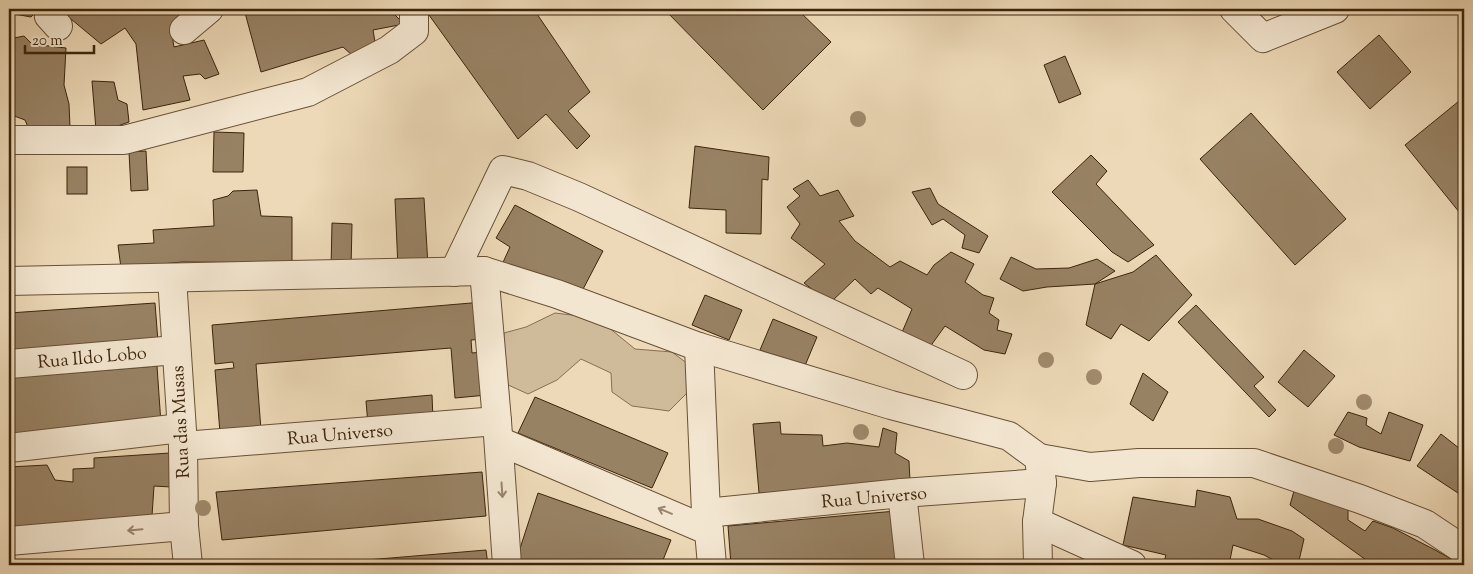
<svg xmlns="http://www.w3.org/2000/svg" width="1473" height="574" viewBox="0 0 1473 574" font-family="'Sorts Mill Goudy',serif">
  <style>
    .green { fill: #cfba9a; stroke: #866f52 }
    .building { fill: #988264; stroke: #3c240b }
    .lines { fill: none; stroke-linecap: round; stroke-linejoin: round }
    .minor-casing { stroke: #685136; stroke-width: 30 }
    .minor { stroke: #f3e6d0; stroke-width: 28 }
    .tree { fill: #a08a6c }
    .oneway { stroke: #98856e }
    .labels { text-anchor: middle; stroke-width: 4; stroke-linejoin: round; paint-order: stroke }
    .street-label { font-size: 18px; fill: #3c240b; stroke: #f3e6d0 }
  </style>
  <rect width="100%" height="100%" fill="#edd9b7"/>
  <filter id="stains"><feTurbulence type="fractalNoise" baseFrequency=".004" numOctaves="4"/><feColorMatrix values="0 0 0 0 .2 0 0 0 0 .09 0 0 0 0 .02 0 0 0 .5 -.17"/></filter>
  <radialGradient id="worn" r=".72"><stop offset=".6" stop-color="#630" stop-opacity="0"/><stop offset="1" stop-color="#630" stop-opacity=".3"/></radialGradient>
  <polygon class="green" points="555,313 597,318 635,349 672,352 688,364 689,391 669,411 632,406 612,392 611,373 581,359 557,380 528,394 506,384 503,355 504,333 526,327"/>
  <g class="building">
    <polygon points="9,9 39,9 31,17 9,13"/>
    <polygon points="59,9 189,9 171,29 174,47 204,40 219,74 205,79 200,74 183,76 190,100 143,110 136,44 125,28 101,44"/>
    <polygon points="244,9 395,9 394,14 404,24 373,30 376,48 353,56 343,47 261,72"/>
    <polygon points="430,9 531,9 537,14 590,92 568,111 590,136 577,149 546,114 518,139 429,15"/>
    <polygon points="664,9 797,9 831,42 763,110"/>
    <polygon points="1379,35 1411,72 1370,109 1337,72"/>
    <polygon points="24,36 32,44 66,48 64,85 69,104 70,127 28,127 25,120 9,114 9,39"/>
    <polygon points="1065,56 1081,94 1059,103 1044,65"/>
    <polygon points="92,81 114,82 118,100 127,104 129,122 109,129 96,130"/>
    <polygon points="1464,97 1464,218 1405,145"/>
    <polygon points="1251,113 1346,219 1295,265 1200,159"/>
    <polygon points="214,132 244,133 243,172 213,172"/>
    <polygon points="695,146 769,157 768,180 762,179 761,234 726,233 726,210 689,208"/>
    <polygon points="146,151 148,190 131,191 129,152"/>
    <polygon points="1091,155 1107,171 1096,184 1154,245 1128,262 1112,252 1052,192"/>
    <rect x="67" y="167" width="20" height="27"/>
    <polygon points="808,180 820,196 838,190 854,216 839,221 855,241 890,267 900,261 927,275 934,265 951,252 974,264 965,282 983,295 994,298 989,313 999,320 997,330 1012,334 1005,354 984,350 945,326 927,351 900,337 912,309 878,288 871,294 855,279 830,303 804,283 825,264 791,238 800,224 787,207 800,196 793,189"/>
    <polygon points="930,188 938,204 988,236 979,253 962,248 965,235 943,219 932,225 912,192"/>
    <polygon points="257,190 261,216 292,217 292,263 182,262 121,268 118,245 154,243 153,230 214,226 213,200 228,196 233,191"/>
    <polygon points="424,198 428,266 398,268 395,199"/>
    <polygon points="515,205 603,251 581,293 500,269 510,247 496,238"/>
    <polygon points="332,223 352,224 351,269 331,269"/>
    <polygon points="1156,255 1192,295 1149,341 1121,324 1111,339 1086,325 1095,284 1133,272"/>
    <polygon points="1011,257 1036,269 1069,268 1097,259 1115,271 1095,284 1047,287 1023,291 1000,279"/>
    <polygon points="705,295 742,310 729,340 692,325"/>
    <polygon points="483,302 486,339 471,340 472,353 483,352 487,395 455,398 451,348 256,364 261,430 220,433 215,370 234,368 233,362 215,364 212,325"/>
    <polygon points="155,303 158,342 9,353 9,313"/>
    <polygon points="1196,305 1264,377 1254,386 1276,410 1269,417 1178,322"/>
    <polygon points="773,319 817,337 804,368 760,350"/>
    <polygon points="1304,350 1335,376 1308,407 1278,382"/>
    <polygon points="157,366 161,424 9,440 9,378"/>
    <polygon points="1143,373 1168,392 1153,421 1130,404"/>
    <polygon points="432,395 433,419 368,425 366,401"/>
    <polygon points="535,397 668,453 652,488 518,433"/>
    <polygon points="1348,412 1367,418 1366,425 1381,434 1389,412 1423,425 1410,461 1359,447 1334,435"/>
    <polygon points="780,422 781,434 822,435 823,446 847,443 879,447 883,428 897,433 895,453 909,461 910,481 822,491 759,493 753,424"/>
    <polygon points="1441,434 1464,452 1464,497 1417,466"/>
    <polygon points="170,453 171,487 154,486 152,516 9,530 9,467 47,465 55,480 73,482 73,469 94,468 94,458"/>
    <polygon points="482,472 486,516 222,540 216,492"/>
    <polygon points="1197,490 1230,497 1237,519 1258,519 1292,531 1304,539 1298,565 1278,565 1279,563 1264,555 1233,545 1229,565 1163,565 1166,555 1123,545 1133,497 1195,507"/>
    <polygon points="1294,491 1348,507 1348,520 1365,531 1373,521 1393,528 1437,551 1462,565 1413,565 1408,562 1403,565 1373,565 1290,505"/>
    <polygon points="538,493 671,540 661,565 515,564"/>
    <polygon points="896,511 902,565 731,565 728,526"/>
    <polygon points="486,550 488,565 307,565"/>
    <polygon points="1004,562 1005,565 951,565"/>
  </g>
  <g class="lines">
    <defs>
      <g id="minor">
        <polyline points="52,9 49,16 58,26"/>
        <polyline points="1234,9 1263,38 1335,9"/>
        <polyline points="184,30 209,9"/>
        <polyline points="9,140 124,140 308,92 389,50 414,31 414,9"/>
        <polyline points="484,271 497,421 507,565"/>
        <polyline points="454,272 503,170 528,176 579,197 963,375"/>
        <polyline points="172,278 183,446 184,526 188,565"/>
        <polyline points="9,281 484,271 557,294 699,347 891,405 1009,436 1039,458 1042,483 1037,522 1038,565"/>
        <polyline points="699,347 706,513 709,531 712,565"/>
        <polyline points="9,364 176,350"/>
        <polyline points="499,441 709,531"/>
        <polyline points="183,446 497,421"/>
        <polyline points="9,448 181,428"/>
        <polyline points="1039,458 1090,467 1139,463 1254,463 1360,499 1425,524 1464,550"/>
        <polyline points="902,493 910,565"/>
        <polyline points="706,513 902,493 1042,483"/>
        <polyline points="1037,522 1132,565"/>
        <polyline points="9,541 184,526"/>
      </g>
    </defs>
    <use href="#minor" class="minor-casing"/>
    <use href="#minor" class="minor"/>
  </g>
  <g class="tree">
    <circle cx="858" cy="119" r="8"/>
    <circle cx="1046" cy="360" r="8"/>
    <circle cx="1094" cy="377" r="8"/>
    <circle cx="1364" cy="402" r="8"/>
    <circle cx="861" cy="432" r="8"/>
    <circle cx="1336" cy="446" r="8"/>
    <circle cx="203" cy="508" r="8"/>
  </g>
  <defs><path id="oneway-shaft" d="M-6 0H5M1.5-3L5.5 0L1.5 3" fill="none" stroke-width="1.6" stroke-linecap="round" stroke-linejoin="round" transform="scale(1.25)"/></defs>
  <g class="oneway">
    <use href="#oneway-shaft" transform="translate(502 490) rotate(86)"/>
    <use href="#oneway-shaft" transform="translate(665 511) rotate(-157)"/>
    <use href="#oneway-shaft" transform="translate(135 530) rotate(175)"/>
  </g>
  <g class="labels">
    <g class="street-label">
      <text transform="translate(92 357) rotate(-5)" y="6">Rua Ildo Lobo</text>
      <text transform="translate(180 422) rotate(-93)" y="6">Rua das Musas</text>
      <text transform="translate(340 434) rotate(-5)" y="6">Rua Universo</text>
      <text transform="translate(874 497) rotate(-5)" y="6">Rua Universo</text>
    </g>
  </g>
  <rect width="1473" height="574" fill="none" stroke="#edd9b7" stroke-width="30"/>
  <rect x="10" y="10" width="1453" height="554" fill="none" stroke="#3c240b" stroke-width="2.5"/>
  <rect x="15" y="15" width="1443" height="544" fill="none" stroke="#3c240b"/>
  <path d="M25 45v8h69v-8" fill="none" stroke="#3c240b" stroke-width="2.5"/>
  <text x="32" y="45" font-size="15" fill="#3c240b" stroke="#f3e6d0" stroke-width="4" paint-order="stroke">20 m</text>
  <rect width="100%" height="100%" filter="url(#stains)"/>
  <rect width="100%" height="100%" fill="url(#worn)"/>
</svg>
